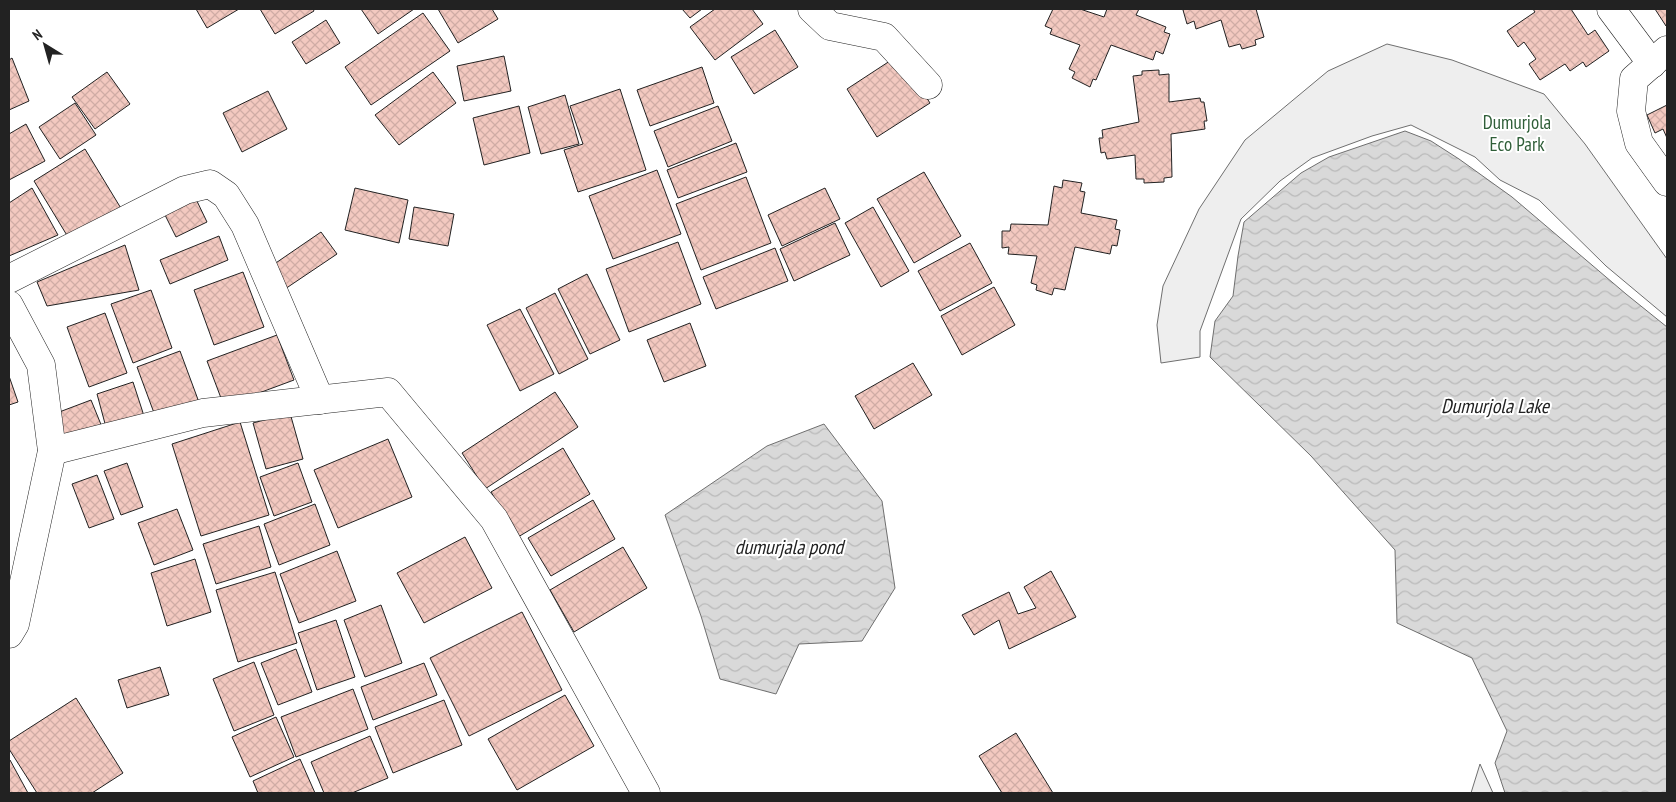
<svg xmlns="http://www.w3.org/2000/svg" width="1676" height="802" viewBox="0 0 1676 802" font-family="'PT Sans Narrow',sans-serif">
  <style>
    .park { fill: #eee; stroke: #6f6f6f }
    .water { fill: url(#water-waves); stroke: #6f6f6f }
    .building { fill: url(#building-cross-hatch); stroke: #222 }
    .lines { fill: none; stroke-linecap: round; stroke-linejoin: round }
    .minor-casing { stroke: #222; stroke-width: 29 }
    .minor { stroke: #fff; stroke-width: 28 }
    .labels { text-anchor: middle; stroke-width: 4; stroke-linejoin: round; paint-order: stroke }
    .park-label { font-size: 19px; fill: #2f5e38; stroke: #fff }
    .water-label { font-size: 20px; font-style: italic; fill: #222; stroke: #fff }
  </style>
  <defs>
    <pattern id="water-waves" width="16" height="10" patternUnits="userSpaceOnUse" patternTransform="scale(1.25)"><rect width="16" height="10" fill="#d9d9d9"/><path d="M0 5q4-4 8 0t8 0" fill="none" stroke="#bababa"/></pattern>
    <pattern id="building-cross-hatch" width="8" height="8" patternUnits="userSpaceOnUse" patternTransform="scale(1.25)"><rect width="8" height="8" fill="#f3c9c0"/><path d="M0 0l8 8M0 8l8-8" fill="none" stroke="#d0aca5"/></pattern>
  </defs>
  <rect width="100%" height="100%" fill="#fff"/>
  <g class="park">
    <polygon points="1387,44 1452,60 1544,94 1585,144 1667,259 1667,317 1606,266 1539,200 1500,180 1475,157 1411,125 1372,136 1312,158 1280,181 1241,219 1200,331 1200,357 1161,363 1157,325 1163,286 1199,209 1245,140 1328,71"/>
    <polygon points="1480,764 1493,793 1471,793"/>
  </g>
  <g class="water">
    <polygon points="1405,131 1431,141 1459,159 1512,197 1626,294 1667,327 1667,793 1505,793 1495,763 1507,731 1472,658 1397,623 1395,550 1311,456 1210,357 1215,321 1233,296 1238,256 1244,222 1301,173 1329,157"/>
    <polygon points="824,424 882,501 895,588 862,641 799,644 776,694 720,679 701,616 665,515 767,446"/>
  </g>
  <g class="building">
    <polygon points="196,9 239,9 207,28"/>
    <polygon points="260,9 313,9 314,11 275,34"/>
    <polygon points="361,9 414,9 378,34"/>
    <polygon points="438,9 492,9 498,19 458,43"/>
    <polygon points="682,9 702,9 690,18"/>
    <polygon points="715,9 752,9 763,24 715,60 690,27"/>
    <polygon points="1053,9 1080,9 1104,17 1107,9 1139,9 1136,15 1166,27 1164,32 1170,34 1163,54 1156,51 1153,60 1111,45 1096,80 1093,79 1090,87 1072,78 1075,72 1069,69 1080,45 1050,34 1052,29 1045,26"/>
    <polygon points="1186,9 1256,9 1264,37 1255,40 1256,45 1242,49 1240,44 1229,47 1221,20 1196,29 1194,21 1187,24 1183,10"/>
    <polygon points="1533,9 1571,9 1588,35 1595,30 1609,51 1586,67 1583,62 1570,71 1565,64 1540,80 1529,64 1536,59 1524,42 1518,47 1507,31 1535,12"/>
    <polygon points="1655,9 1667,9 1667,24 1666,26"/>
    <polygon points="423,13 450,51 371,105 345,67"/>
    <polygon points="326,20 340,43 306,64 292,42"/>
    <polygon points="775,30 798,67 754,94 731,57"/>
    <polygon points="899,55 930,103 877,137 847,89"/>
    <polygon points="504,56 511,91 464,101 457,66"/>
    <polygon points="12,58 29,101 9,110 9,60"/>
    <polygon points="702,67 714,103 650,126 637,90"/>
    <polygon points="1159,70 1159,75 1169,74 1169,102 1200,98 1201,102 1204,102 1207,121 1204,121 1205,129 1171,134 1172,177 1164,178 1164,182 1144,183 1144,179 1136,179 1135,155 1107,159 1105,152 1101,153 1099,138 1103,138 1102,130 1139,122 1133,76 1142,75 1142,71"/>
    <polygon points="107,72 130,104 95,129 72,97"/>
    <polygon points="433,72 456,103 399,145 375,115"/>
    <polygon points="620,89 646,170 578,192 564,150 583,144 570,106"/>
    <polygon points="268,91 287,129 242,152 223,113"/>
    <polygon points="565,95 579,144 541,154 528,107"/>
    <polygon points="75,103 96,135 60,159 39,127"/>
    <polygon points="1667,105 1667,138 1663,129 1655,133 1647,115"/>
    <polygon points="519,106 530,153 484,165 473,118"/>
    <polygon points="718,106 732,141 668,167 654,131"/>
    <polygon points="26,124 45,161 9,180 9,134"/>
    <polygon points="736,143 747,172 678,198 667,170"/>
    <polygon points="85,149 122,210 71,242 34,181"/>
    <polygon points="657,170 681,234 613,259 589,196"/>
    <polygon points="924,172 961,236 914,263 877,199"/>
    <polygon points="746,177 771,243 701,270 676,204"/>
    <polygon points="1063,180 1082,183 1080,191 1085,192 1081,213 1117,220 1115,229 1120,230 1117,246 1112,245 1110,254 1075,247 1065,290 1054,288 1052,295 1036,290 1037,285 1031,283 1037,256 1008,254 1009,247 1002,248 1002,231 1010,231 1011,224 1048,225 1054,186 1062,188"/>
    <polygon points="32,188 58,235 9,256 9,203"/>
    <polygon points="355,188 408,200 399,243 345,230"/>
    <polygon points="825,188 840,219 782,246 768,215"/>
    <polygon points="195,197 207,222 176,237 163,211"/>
    <polygon points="414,207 454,214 448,246 409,239"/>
    <polygon points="873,207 909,271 881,287 845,223"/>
    <polygon points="835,223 850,255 794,281 780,249"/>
    <polygon points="321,232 337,254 282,291 267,269"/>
    <polygon points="219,236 228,260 170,284 160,260"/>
    <polygon points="678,242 701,304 629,332 606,269"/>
    <polygon points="970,243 992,283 940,311 918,271"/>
    <polygon points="125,245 139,290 47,306 37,282"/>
    <polygon points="775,248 788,281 716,309 703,277"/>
    <polygon points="243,272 264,327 214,345 194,290"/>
    <polygon points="587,274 620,340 590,354 558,289"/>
    <polygon points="994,287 1015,325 962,355 941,316"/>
    <polygon points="151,290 172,348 133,363 111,304"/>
    <polygon points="555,293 588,359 559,374 526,308"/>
    <polygon points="520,309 554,374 520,391 487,325"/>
    <polygon points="105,313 127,373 89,387 67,327"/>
    <polygon points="690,323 706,366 664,382 647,340"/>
    <polygon points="277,335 294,380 224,406 207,361"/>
    <polygon points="180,351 200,405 157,421 137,367"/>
    <polygon points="913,363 932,395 874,429 855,396"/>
    <polygon points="9,376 18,402 9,405"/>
    <polygon points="133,382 145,419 107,431 97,394"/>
    <polygon points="555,392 578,427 485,489 462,453"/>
    <polygon points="91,400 102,427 65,441 54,414"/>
    <polygon points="290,413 303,459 266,469 253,423"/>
    <polygon points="240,422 269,515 201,536 172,444"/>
    <polygon points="388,439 412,497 338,528 314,470"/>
    <polygon points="563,448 590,494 518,537 491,492"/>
    <polygon points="127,463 143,507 121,515 104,471"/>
    <polygon points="298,463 312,502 274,516 260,477"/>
    <polygon points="97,475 114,519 89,528 72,484"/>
    <polygon points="593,500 615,539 551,576 528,538"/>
    <polygon points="315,504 330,545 279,565 264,524"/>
    <polygon points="177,509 193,550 154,565 138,523"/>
    <polygon points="259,526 271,567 216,584 203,544"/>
    <polygon points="465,537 492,588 424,623 397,573"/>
    <polygon points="623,547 647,588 574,632 550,590"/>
    <polygon points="337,551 356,601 299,623 280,574"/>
    <polygon points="195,559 211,612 167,626 151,573"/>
    <polygon points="1051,571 1076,617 1009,649 999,620 974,635 962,615 1009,592 1018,614 1036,608 1024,587"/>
    <polygon points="275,572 297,643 238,662 216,590"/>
    <polygon points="381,605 402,663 365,677 344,620"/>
    <polygon points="522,612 562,690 469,736 430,658"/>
    <polygon points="336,620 355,677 317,690 298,633"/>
    <polygon points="296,649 312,692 278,705 261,663"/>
    <polygon points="254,662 274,715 234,731 213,679"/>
    <polygon points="424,663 437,695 373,720 361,687"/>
    <polygon points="160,667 169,695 127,708 118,680"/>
    <polygon points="353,689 368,729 296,757 281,717"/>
    <polygon points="565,695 594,746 517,790 488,739"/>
    <polygon points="76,698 123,773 92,793 37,793 9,749 9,741"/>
    <polygon points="444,700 462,745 393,773 375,727"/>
    <polygon points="276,717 294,757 250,777 232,737"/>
    <polygon points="1016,733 1053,793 1002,793 979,756"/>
    <polygon points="370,736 388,778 352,793 324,793 311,762"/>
    <polygon points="300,759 315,793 258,793 253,781"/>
    <polygon points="9,760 10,760 28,793 9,793"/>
  </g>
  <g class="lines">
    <defs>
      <g id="minor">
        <polyline points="812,9 830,26 884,37 928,85"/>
        <polyline points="1611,9 1652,64"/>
        <polyline points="1667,50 1634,79 1631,111 1639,143 1667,182"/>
        <polyline points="9,279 185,190 210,184 226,195 245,225 320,400"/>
        <polyline points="9,305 41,365 52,451 15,624 9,634"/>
        <polyline points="52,451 203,413 388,392 494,519 646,793"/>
      </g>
    </defs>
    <use href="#minor" class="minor-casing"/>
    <use href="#minor" class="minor"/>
  </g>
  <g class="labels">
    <g class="park-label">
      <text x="1517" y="129">Dumurjola<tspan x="1517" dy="22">Eco Park</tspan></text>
    </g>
    <g class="water-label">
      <text x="1495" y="413">Dumurjola Lake</text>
      <text x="789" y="554">dumurjala pond</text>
    </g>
  </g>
  <rect width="1676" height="802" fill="none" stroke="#222222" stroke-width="20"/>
  <g transform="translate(45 45) rotate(323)" stroke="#ffffff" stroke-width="4" paint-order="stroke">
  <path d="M0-4L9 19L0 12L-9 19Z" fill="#222222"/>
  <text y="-8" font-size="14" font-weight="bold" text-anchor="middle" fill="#222222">N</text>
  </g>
</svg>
